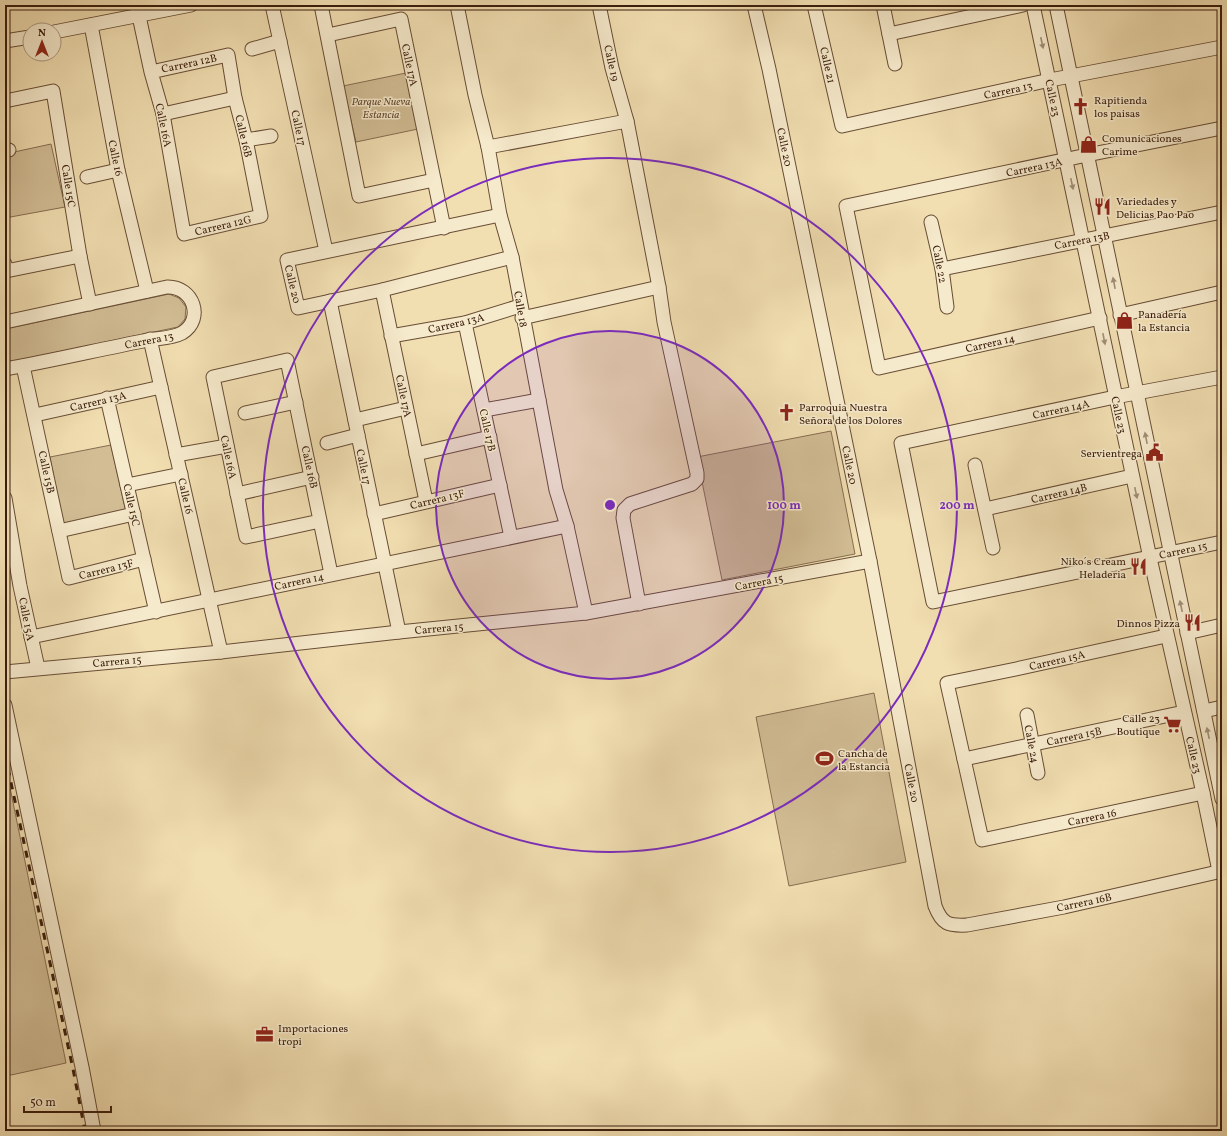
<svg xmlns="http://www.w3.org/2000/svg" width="1227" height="1136" viewBox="0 0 1227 1136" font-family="Vollkorn,serif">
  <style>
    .green { fill: #d2bd95; stroke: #866d50 }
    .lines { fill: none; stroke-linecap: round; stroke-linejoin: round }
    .minor-casing { stroke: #684d35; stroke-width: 15 }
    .minor { stroke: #f6eacc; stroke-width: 13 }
    .rail { stroke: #3a1d0c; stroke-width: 3; stroke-dasharray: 7 7; stroke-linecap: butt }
    .oneway { fill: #a18e76 }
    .ring { fill: none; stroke: #7b2cbf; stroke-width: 2 }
    .labels { text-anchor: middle; stroke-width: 3; stroke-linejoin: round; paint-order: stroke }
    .street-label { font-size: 11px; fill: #3a1d0c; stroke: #f6eacc }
    .poi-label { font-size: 11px; fill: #3a1d0c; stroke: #f6eacc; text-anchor: start }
    .park-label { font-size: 11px; font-style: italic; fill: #60452e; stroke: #f6eacc }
    .centre { fill: #7b2cbf; stroke: #f6eacc; stroke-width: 2 }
    .ring-label { font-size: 12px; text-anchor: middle; font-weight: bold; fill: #7b2cbf; stroke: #f6eacc; stroke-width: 3; stroke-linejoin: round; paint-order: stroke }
  </style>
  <rect width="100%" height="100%" fill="#f1deb1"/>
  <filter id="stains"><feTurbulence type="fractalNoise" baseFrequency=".005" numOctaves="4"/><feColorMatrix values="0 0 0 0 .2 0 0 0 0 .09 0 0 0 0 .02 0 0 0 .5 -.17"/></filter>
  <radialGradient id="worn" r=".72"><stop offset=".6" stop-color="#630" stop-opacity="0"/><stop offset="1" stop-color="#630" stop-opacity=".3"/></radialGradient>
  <g class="green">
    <polygon points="406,73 418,129 356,142 343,86"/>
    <polygon points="51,144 65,207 5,218 5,154"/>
    <polygon points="169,294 179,298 186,307 185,319 178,327 5,363 5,329"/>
    <polygon points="831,431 855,554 722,580 697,457"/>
    <polygon points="111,445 126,512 63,524 50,457"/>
    <polygon points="874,693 906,862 789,886 756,717"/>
    <polygon points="5,763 66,1063 11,1075 5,1072"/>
  </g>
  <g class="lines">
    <defs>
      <g id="minor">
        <polyline points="272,5 326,251"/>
        <polyline points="321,5 359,196 434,180"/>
        <polyline points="457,5 475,95 488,147 500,215 512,257 556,490 567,526 586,613"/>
        <polyline points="599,5 612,68 627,121 659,287 664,322 697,473 697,479 692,484 630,504 624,510 623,518 639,604"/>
        <path d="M754,5L769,69L870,561L935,906C942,924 948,926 967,925L1064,907L1222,871"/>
        <polyline points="814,5 842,126 1050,80 1222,47"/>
        <polyline points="883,5 895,64"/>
        <polyline points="1033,5 1150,558 1203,793 1219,871"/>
        <path d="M1056,5C1112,269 1165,534 1222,799"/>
        <polyline points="139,16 151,72 163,114 184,234 261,216 246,140 235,98 228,55 151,72"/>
        <polyline points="91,25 118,170 147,291"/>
        <polyline points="54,32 191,5"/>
        <polyline points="889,34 1023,5"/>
        <polyline points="328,35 401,19 444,228"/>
        <polyline points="5,41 30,37"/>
        <polyline points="252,49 280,41"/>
        <polyline points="5,101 53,91 80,256 90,304"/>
        <polyline points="163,114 235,98"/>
        <polyline points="246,140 271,136"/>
        <polyline points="488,147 627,121"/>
        <polyline points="5,150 9,150"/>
        <polyline points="87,177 118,170"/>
        <polyline points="500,215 287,260 298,308 382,290 512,257"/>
        <polyline points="931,222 942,269 947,307"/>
        <polyline points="5,264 6,271 80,256"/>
        <polyline points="942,269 1222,212"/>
        <polyline points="382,290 426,501"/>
        <polyline points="330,301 399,632"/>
        <polyline points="1120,315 1222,292"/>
        <polyline points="522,318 659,287"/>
        <polyline points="1100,318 879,368 846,206 1087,155 1222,128"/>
        <path d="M5,322L167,287C193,286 205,319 182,333C171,339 155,338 143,341C97,350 51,361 5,369"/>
        <polyline points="465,323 511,537"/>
        <polyline points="391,336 465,323 520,306"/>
        <polyline points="150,339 221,652"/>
        <polyline points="23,366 69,578 144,559"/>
        <polyline points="1222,377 1115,397 901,443 933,602 1222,542"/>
        <polyline points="107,398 156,612"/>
        <polyline points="484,410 539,400"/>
        <polyline points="245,413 296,402"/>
        <polyline points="35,415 161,387"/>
        <polyline points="355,420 406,408"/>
        <polyline points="327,443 358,435"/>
        <polyline points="416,454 490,437"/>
        <polyline points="176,455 227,446"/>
        <polyline points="975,465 993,548"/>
        <polyline points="127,485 181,474"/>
        <polyline points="237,494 312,477"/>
        <polyline points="5,498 20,586 38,668"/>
        <polyline points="985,509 1132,476"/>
        <polyline points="374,514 500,485"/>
        <polyline points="320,521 246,537 213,377 287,360 331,574"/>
        <polyline points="59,531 134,514"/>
        <polyline points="1187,633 1222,625"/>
        <polyline points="1166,636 1016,669 947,683 982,840 1203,793"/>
        <polyline points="31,637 567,526"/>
        <polyline points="5,672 221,652 399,632 586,613 870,561"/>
        <polyline points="5,705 82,1067 94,1131"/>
        <polyline points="1204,711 1222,707"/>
        <polyline points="1027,715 1038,773"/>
        <polyline points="964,759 1184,712"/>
      </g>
    </defs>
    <use href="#minor" class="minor-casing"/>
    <use href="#minor" class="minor"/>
    <polyline class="rail" points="5,755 73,1069 85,1131"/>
  </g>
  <defs><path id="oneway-solid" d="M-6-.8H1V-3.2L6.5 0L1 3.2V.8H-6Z"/></defs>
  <g class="oneway">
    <use href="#oneway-solid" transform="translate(1042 43) rotate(78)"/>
    <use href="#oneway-solid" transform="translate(1072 184) rotate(78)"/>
    <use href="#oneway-solid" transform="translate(1114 283) rotate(-101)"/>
    <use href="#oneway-solid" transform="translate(1104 339) rotate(79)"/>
    <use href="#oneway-solid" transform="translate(1146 438) rotate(-101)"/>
    <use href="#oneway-solid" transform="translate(1136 493) rotate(78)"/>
    <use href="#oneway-solid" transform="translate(1181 606) rotate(-102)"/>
    <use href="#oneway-solid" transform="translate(1208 733) rotate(-102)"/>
  </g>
  <circle cx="610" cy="505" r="174" fill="#7b2cbf" fill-opacity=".12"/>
  <g class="ring">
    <circle cx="610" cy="505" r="174"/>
    <circle cx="610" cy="505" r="347"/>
  </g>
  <defs>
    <symbol id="church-bare" viewBox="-9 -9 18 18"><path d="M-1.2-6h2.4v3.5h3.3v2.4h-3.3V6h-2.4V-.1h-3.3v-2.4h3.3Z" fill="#8f2418" stroke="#f6eacc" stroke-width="2.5" paint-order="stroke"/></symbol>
    <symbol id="shop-bare" viewBox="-9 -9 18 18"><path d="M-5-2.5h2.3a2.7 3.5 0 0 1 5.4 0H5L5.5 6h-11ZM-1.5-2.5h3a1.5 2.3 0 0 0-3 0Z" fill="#8f2418" stroke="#f6eacc" stroke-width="2.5" paint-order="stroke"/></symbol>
    <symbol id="restaurant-bare" viewBox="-9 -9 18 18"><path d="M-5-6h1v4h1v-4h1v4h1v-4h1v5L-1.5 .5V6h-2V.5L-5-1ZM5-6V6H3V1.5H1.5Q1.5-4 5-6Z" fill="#8f2418" stroke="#f6eacc" stroke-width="2.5" paint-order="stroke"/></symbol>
    <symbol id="civic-bare" viewBox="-9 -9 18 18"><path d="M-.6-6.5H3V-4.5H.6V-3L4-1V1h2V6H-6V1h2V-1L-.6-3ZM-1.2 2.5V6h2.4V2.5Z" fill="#8f2418" stroke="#f6eacc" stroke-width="2.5" paint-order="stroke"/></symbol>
    <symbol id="supermarket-bare" viewBox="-9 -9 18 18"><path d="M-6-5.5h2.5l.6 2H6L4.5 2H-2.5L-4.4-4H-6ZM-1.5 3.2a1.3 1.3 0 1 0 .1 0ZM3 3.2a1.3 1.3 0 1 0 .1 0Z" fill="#8f2418" stroke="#f6eacc" stroke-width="2.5" paint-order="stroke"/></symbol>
    <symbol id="stadium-bare" viewBox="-9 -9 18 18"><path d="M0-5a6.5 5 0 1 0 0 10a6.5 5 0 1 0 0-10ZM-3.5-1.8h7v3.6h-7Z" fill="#8f2418" stroke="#f6eacc" stroke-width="2.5" paint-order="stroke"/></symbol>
    <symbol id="office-bare" viewBox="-9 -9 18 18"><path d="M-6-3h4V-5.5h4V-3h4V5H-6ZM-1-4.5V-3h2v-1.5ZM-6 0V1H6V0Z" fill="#8f2418" stroke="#f6eacc" stroke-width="2.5" paint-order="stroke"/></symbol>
  </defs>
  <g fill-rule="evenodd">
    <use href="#church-bare" x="1068" y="94" width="25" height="25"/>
    <use href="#shop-bare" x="1076" y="132" width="25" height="25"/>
    <use href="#restaurant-bare" x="1090" y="194" width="25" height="25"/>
    <use href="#shop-bare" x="1112" y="308" width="25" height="25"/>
    <use href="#church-bare" x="774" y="400" width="25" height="25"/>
    <use href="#civic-bare" x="1142" y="440" width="25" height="25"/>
    <use href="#restaurant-bare" x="1126" y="554" width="25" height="25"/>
    <use href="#restaurant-bare" x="1180" y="610" width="25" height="25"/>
    <use href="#supermarket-bare" x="1160" y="712" width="25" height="25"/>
    <use href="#stadium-bare" x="812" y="746" width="25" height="25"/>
    <use href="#office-bare" x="252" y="1022" width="25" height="25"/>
  </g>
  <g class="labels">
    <g class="street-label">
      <text transform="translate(189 63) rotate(-12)" y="4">Carrera 12B</text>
      <text transform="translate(612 63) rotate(77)" y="4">Calle 19</text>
      <text transform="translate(410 65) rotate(78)" y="4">Calle 17A</text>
      <text transform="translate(828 65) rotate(77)" y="4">Calle 21</text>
      <text transform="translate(1008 90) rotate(-12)" y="4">Carrera 13</text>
      <text transform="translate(1053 98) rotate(78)" y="4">Calle 23</text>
      <text transform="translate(164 125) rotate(78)" y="4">Calle 16A</text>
      <text transform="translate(299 128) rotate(78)" y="4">Calle 17</text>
      <text transform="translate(244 136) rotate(77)" y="4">Calle 16B</text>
      <text transform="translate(785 147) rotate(78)" y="4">Calle 20</text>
      <text transform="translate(116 158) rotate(78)" y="4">Calle 16</text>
      <text transform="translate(1034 167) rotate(-12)" y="4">Carrera 13A</text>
      <text transform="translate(69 186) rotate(81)" y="4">Calle 15C</text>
      <text transform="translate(223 225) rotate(-13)" y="4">Carrera 12G</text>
      <text transform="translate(1082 240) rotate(-11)" y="4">Carrera 13B</text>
      <text transform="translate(940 264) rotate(79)" y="4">Calle 22</text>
      <text transform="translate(293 284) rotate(76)" y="4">Calle 20</text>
      <text transform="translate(521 309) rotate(80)" y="4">Calle 18</text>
      <text transform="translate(456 323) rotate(-13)" y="4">Carrera 13A</text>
      <text transform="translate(149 340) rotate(-11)" y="4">Carrera 13</text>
      <text transform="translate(990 343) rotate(-13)" y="4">Carrera 14</text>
      <text transform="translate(404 396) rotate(78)" y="4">Calle 17A</text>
      <text transform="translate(98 401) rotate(-13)" y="4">Carrera 13A</text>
      <text transform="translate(1061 409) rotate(-12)" y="4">Carrera 14A</text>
      <text transform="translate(1119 415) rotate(78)" y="4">Calle 23</text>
      <text transform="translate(488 430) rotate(78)" y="4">Calle 17B</text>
      <text transform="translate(229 457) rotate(78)" y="4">Calle 16A</text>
      <text transform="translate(850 465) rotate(78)" y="4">Calle 20</text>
      <text transform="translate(310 467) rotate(78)" y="4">Calle 16B</text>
      <text transform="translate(364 467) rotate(78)" y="4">Calle 17</text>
      <text transform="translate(47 472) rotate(78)" y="4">Calle 15B</text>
      <text transform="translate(1059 493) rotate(-13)" y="4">Carrera 14B</text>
      <text transform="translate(186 496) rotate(77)" y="4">Calle 16</text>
      <text transform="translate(437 499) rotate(-13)" y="4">Carrera 13F</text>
      <text transform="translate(132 505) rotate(77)" y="4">Calle 15C</text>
      <text transform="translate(1183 550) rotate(-12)" y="4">Carrera 15</text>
      <text transform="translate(106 569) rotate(-14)" y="4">Carrera 13F</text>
      <text transform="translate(299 581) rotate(-12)" y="4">Carrera 14</text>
      <text transform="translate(759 582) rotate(-11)" y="4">Carrera 15</text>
      <text transform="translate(27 619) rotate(79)" y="4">Calle 15A</text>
      <text transform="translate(439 628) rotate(-5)" y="4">Carrera 15</text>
      <text transform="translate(1057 660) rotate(-13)" y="4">Carrera 15A</text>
      <text transform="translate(117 661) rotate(-5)" y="4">Carrera 15</text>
      <text transform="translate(1074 736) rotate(-12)" y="4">Carrera 15B</text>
      <text transform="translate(1032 744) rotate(79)" y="4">Calle 24</text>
      <text transform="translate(1194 755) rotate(77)" y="4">Calle 23</text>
      <text transform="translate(912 783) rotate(79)" y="4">Calle 20</text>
      <text transform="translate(1092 817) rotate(-12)" y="4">Carrera 16</text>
      <text transform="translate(1084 902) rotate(-12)" y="4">Carrera 16B</text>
    </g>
    <g class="poi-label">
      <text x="1094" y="104">Rapitienda<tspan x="1094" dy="13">los paisas</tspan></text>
      <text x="1102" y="142">Comunicaciones<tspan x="1102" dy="13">Carime</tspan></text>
      <text x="1116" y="205">Variedades y<tspan x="1116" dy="13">Delicias Pao Pao</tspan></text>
      <text x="1138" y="318">Panadería<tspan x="1138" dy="13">la Estancia</tspan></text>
      <text x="799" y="411">Parroquia Nuestra<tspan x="799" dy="13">Señora de los Dolores</tspan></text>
      <text x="1142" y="457" text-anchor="end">Servientrega</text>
      <text x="1126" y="565" text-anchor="end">Niko´s Cream<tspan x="1126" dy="13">Heladeria</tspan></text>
      <text x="1180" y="627" text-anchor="end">Dinnos Pizza</text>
      <text x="1160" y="722" text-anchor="end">Calle 23<tspan x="1160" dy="13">Boutique</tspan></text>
      <text x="838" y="757">Cancha de<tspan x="838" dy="13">la Estancia</tspan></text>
      <text x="278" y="1032">Importaciones<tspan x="278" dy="13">tropi</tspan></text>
    </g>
    <g class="park-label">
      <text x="381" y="105">Parque Nueva<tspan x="381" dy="13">Estancia</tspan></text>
    </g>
  </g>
  <circle cx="610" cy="505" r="6" class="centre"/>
  <g class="ring-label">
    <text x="784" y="509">100 m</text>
    <text x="957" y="509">200 m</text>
  </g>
  <rect width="1227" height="1136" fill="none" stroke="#f1deb1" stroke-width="20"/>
  <rect x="6" y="6" width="1215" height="1124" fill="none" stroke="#3a1d0c" stroke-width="2"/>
  <rect x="10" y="10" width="1207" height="1116" fill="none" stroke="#3a1d0c"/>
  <g transform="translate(42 42)"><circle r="19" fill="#f6eacc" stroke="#ab987f"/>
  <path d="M0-3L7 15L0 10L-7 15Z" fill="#8f2418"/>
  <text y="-6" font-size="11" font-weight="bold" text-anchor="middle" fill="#3a1d0c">N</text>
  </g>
  <path d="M24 1106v6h87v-6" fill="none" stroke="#3a1d0c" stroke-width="2"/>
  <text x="30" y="1106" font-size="12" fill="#3a1d0c" stroke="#f6eacc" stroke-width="3" paint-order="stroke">50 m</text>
  <rect width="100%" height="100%" filter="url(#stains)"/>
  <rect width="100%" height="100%" fill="url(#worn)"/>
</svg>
